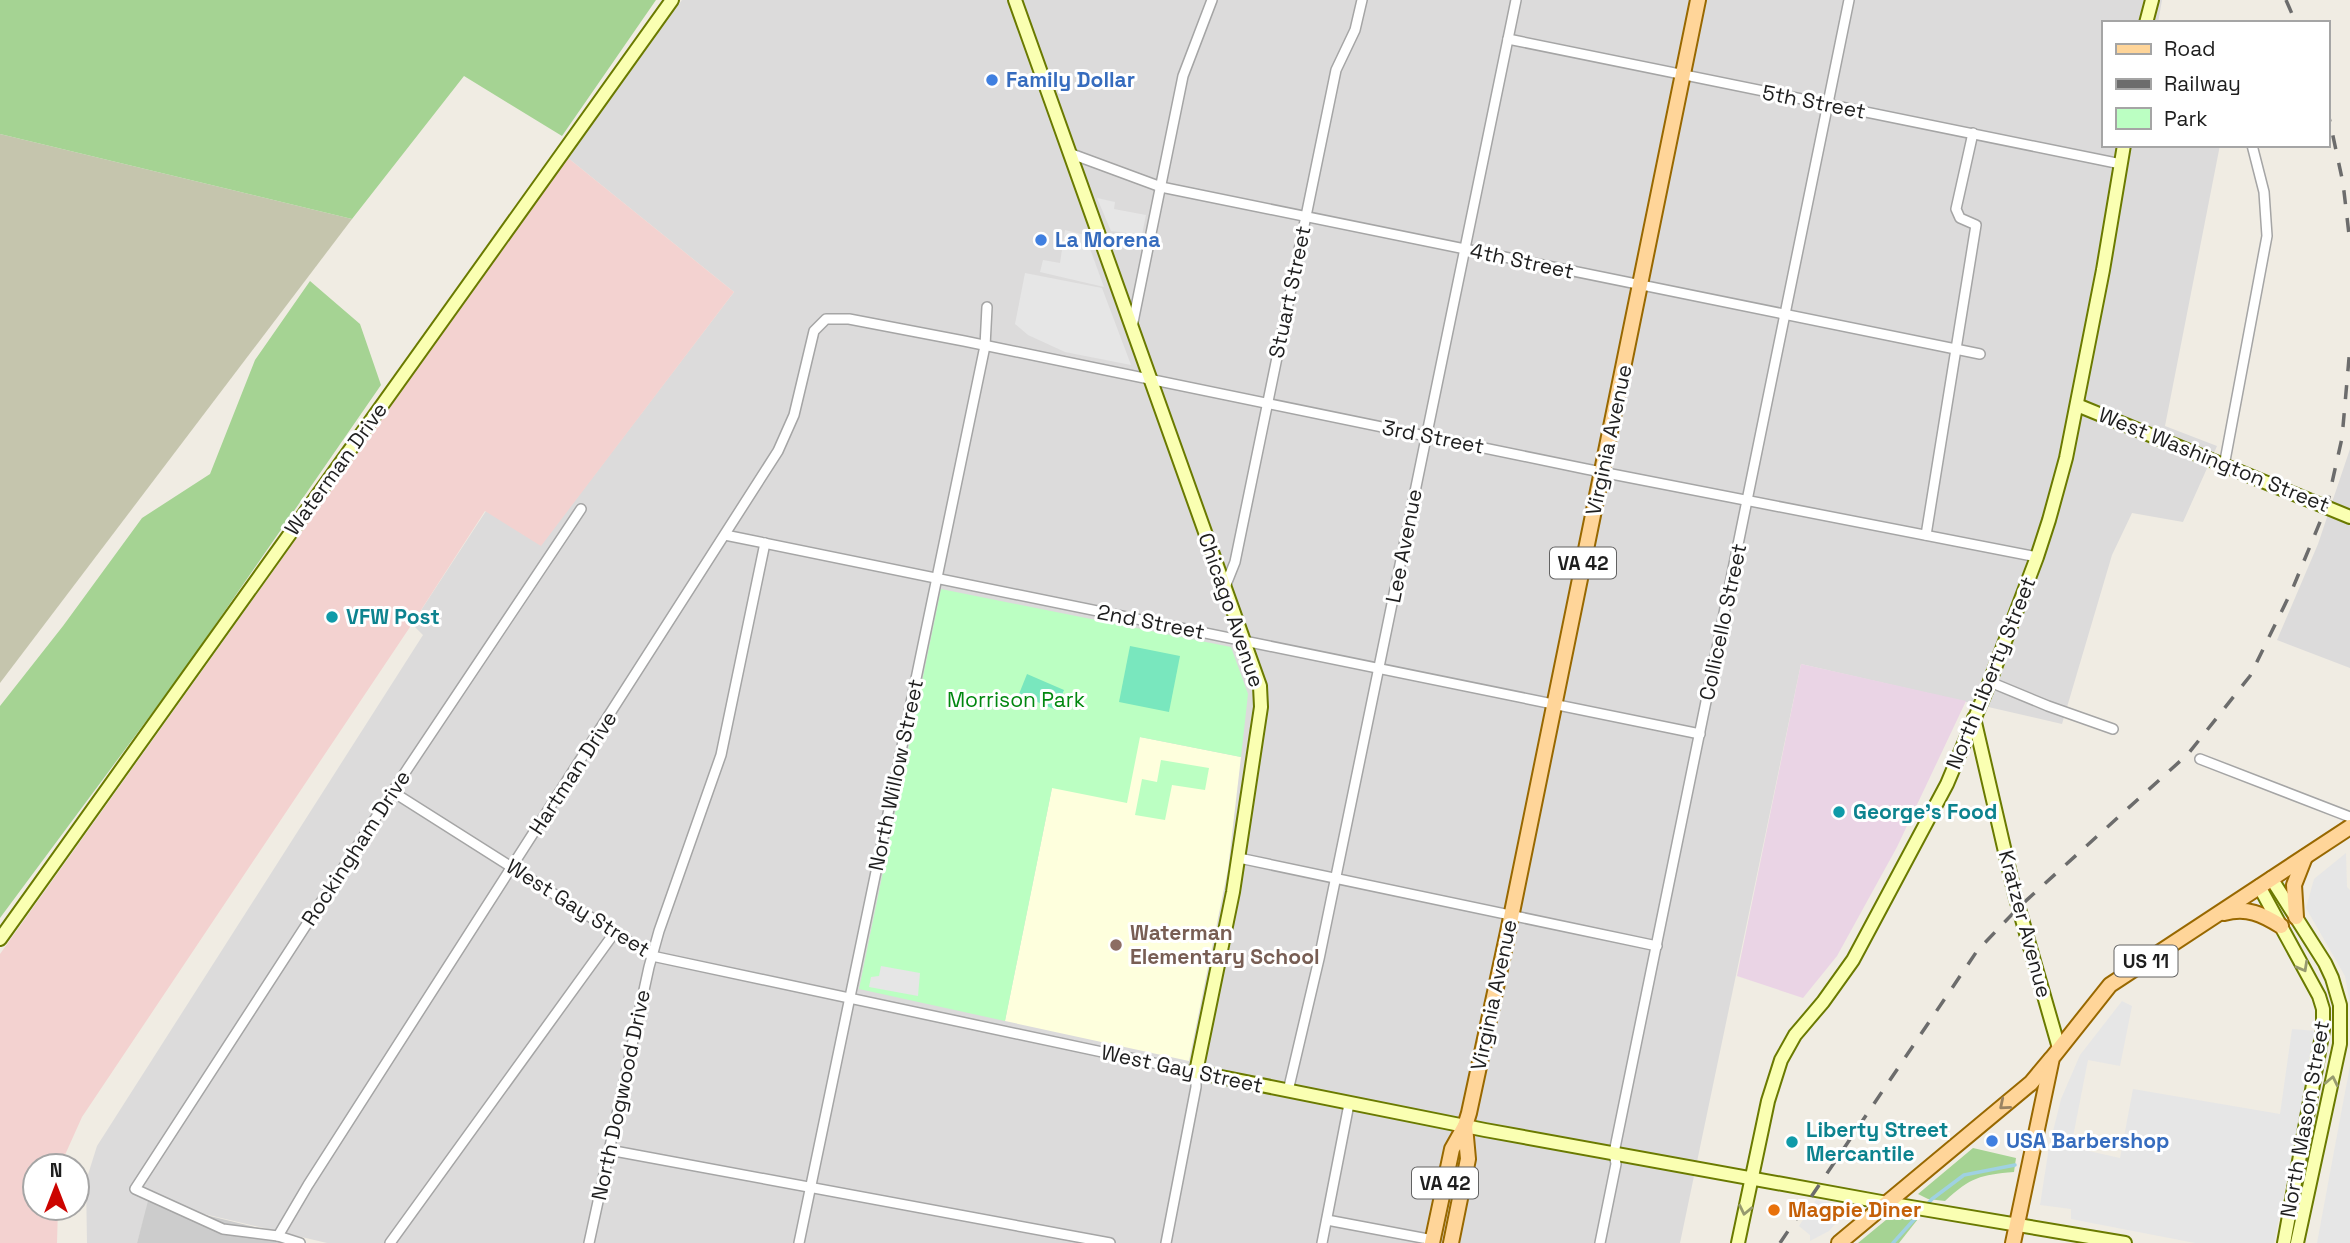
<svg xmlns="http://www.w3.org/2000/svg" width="2350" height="1243" viewBox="0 0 2350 1243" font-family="'Space Grotesk',sans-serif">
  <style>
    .residential { fill: #dcdbdb }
    .commercial { fill: #f3d2d0 }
    .industrial { fill: #ead4e5 }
    .education { fill: #feffdd }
    .religious { fill: #ccc }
    .construction { fill: #c5c5ad }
    .forest { fill: #a5d393 }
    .park { fill: #bbffc2 }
    .pitch { fill: #79e7be }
    .parking { fill: #e6e6e6 }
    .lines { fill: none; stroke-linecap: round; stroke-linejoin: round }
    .stream { stroke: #9fd1e2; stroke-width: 3.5 }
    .street-casing { stroke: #a5a5a5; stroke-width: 12 }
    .secondary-casing { stroke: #6a7a00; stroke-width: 16 }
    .primary-casing { stroke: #986800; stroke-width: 18 }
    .street { stroke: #fff; stroke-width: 9 }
    .secondary { stroke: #faffb2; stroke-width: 12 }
    .primary { stroke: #ffd599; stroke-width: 14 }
    .rail { stroke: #6c6c6c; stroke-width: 3.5; stroke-dasharray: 14 14; stroke-linecap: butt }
    .oneway { stroke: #979a6f }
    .oneway2 { stroke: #9a8362 }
    .shop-dot { fill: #3f7fe0; stroke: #fff; stroke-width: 2.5 }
    .culture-dot { fill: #0f9aa8; stroke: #fff; stroke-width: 2.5 }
    .education-dot { fill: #8d6e63; stroke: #fff; stroke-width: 2.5 }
    .food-dot { fill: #e8710a; stroke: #fff; stroke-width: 2.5 }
    .labels { text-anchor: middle; stroke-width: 6; stroke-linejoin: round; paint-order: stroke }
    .shield { fill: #fff; stroke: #626262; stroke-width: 2 }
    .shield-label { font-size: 19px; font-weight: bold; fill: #1e1e1e }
    .shop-label { font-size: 21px; font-weight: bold; fill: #366cbe; stroke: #fff; text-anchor: start }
    .street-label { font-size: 21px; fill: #1e1e1e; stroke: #fff }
    .culture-label { font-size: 21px; font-weight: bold; fill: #0d838f; stroke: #fff; text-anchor: start }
    .park-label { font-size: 21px; fill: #01870f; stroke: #fff }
    .education-label { font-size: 21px; font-weight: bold; fill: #785e54; stroke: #fff; text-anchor: start }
    .food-label { font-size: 21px; font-weight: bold; fill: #c56008; stroke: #fff; text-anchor: start }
  </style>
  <rect width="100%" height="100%" fill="#f0ece3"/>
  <g class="residential">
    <polygon points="682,0 2162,0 2158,23 2103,23 2103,145 2220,145 2165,426 2217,446 2183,522 2132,513 2112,555 2062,724 1801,664 1680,1243 327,1243 149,1201 137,1243 87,1243 86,1181 97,1146 423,635 412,624 486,511 541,545 734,292 568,158"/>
    <polygon points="2350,449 2350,668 2277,640 2318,544"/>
  </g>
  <polygon class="commercial" points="568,158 734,292 541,546 485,511 412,624 82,1117 60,1166 35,1166 35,1208 58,1208 57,1243 0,1243 0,954"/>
  <polygon class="industrial" points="1801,664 1966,701 1897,847 1837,956 1803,998 1737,976"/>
  <polygon class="education" points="1140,737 1241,757 1228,869 1189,1061 1005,1021 1052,788"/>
  <polygon class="religious" points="148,1201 292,1236 291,1243 137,1243"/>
  <polygon class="construction" points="0,134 352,219 0,683"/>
  <g class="forest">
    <polygon points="0,0 656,0 562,136 464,76 352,219 0,134"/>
    <polygon points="310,281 360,324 381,385 184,670 0,918 0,706 63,626 142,518 210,474 255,360"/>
    <path d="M1973,1148L2016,1158L2014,1172C1980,1175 1971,1177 1945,1201L1928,1199L1918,1194Z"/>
    <polygon points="1892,1215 1918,1219 1899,1243 1858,1243"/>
  </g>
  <g class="park">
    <polygon points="941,589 1231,647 1248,694 1241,757 1140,737 1127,803 1052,788 1005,1021 859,989"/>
    <polygon points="1161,760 1209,768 1205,790 1172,785 1165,820 1135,815 1142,779 1157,782"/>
  </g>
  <g class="pitch">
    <polygon points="1130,646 1180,656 1169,712 1119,702"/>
    <polygon points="1027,674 1064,690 1056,710 1019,694"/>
  </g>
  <g class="parking">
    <polygon points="1097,198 1115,202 1114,209 1146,215 1142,235 1111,231"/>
    <polygon points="1065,230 1085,235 1104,287 1040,272 1043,260 1060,263"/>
    <polygon points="1025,273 1102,288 1131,365 1065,352 1028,335 1015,324"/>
    <polygon points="2346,853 2347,887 2350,890 2350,1005 2345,976 2306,908 2314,879"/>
    <polygon points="881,966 920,973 918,996 869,987 871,977 879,976"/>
    <polygon points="2122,1001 2132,1006 2120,1066 2088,1060 2071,1147 2120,1158 2133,1089 2280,1114 2292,1029 2317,1031 2274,1243 2195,1243 2071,1219 2071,1209 2040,1205 2049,1147 2061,1099 2080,1055"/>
    <polygon points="2350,1066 2350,1243 2317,1243 2343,1103"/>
    <polygon points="1816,1200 1850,1207 1829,1231 1810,1241 1810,1235 1799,1226"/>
  </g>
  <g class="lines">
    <g class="stream">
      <polyline points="1925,1207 1932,1199 1964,1175 2015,1165"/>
      <polyline points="1893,1243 1920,1213"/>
    </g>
    <defs>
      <g id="street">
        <polyline points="1508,39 2121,164"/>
        <polyline points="1069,153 1161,187 1980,354"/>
        <polyline points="1132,327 1183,76 1212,0"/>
        <polyline points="2224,466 2267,236 2264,192 2252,145"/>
        <polyline points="725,535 1700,734"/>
        <polyline points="1926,535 1976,225 1960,218 1956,209 1973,133"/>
        <polyline points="1225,587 1235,562 1336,70 1355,30 1362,0"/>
        <polyline points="1990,682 2048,706 2113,729"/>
        <polyline points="2200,759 2350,817"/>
        <polyline points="393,792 652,956 1196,1072 1196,1087 1166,1243"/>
        <polyline points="1239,858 1657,946"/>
        <polyline points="1288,1091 1319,959 1516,0"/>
        <polyline points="609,1150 1110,1243"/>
        <polyline points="1327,1220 1433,1240"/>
        <polyline points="278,1236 308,1185 778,451 794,415 814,331 826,319 849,319 964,341 1586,469 2037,557"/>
        <polyline points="300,1243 278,1236 223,1229 135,1189 408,768 581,509"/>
        <polyline points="390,1243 615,932"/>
        <polyline points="589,1243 649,967 659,931 721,755 765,543"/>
        <polyline points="799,1243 985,346 987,307"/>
        <polyline points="1322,1243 1349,1104"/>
        <polyline points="1600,1243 1616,1164 1614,1153 1616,1143 1849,0"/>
      </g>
      <g id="secondary">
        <polyline points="1015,0 1260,686 1261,707 1233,892 1196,1072 1485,1130 1887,1203 2125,1243"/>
        <polyline points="2146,23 2152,0"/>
        <polyline points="2077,405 2350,517"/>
        <polyline points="1974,718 2015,895 2059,1048"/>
        <polyline points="2271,878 2325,963 2332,978 2340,1005 2340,1044 2297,1243"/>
        <polyline points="2259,886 2319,996 2323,1009 2323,1030 2284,1243"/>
        <polyline points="0,939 672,0"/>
        <polyline points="1738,1243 1768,1101 1781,1060 1795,1035 1823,1002 1853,960 1947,784 1987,689 2037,557 2049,520 2066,458 2103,270 2124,145"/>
      </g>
      <g id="primary">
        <path d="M2224,913C2247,907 2262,914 2281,926"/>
        <polyline points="2296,917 2294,885 2305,857"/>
        <polyline points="1432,1243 1452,1149 1465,1126 1469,1113 1508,932 1698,0"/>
        <polyline points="1451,1243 1468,1159 1465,1126"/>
        <polyline points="1839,1243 2031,1083 2051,1059"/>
        <polyline points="2013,1243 2052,1058 2110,985 2350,827"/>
      </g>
    </defs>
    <use href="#street" class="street-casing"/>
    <use href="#secondary" class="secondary-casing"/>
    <use href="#primary" class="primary-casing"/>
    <use href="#street" class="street"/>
    <use href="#secondary" class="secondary"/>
    <use href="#primary" class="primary"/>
    <g class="rail">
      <polyline points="2286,0 2296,23"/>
      <polyline points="2327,108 2343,183 2350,243"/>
      <polyline points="1780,1243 1977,951 2019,907 2188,754 2250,676 2292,590 2327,505 2342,438 2350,347"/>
    </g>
  </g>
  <defs><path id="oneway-chevron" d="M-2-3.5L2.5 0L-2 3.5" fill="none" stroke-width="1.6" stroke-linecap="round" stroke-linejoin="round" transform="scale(1.75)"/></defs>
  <g class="oneway">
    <use href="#oneway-chevron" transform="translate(2303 967) rotate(61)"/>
    <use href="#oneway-chevron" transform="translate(2332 1081) rotate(-78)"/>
    <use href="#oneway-chevron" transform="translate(1745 1210) rotate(102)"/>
  </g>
  <use class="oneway2" href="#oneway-chevron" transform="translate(2004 1105) rotate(140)"/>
  <g class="shop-dot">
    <circle cx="992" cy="80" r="7"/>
    <circle cx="1041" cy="240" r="7"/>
    <circle cx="1992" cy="1141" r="7"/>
  </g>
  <g class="culture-dot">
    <circle cx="332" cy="617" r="7"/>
    <circle cx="1839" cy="812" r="7"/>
    <circle cx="1792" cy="1142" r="7"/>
  </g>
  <circle class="education-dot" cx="1116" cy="945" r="7"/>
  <circle class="food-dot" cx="1774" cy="1210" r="7"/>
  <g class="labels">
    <g class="shield">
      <rect x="1550" y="547.5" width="66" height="31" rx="5"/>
      <rect x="2114.5" y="945.5" width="63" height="31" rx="5"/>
      <rect x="1412" y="1167.5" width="66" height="31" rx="5"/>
    </g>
    <g class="shield-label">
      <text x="1583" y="570">VA 42</text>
      <text x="2146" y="968">US 11</text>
      <text x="1445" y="1190">VA 42</text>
    </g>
    <g class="shop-label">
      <text x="1006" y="87">Family Dollar</text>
      <text x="1055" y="247">La Morena</text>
      <text x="2006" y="1148">USA Barbershop</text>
    </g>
    <g class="street-label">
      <text transform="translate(1814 102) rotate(11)" y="7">5th Street</text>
      <text transform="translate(1522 261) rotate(12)" y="7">4th Street</text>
      <text transform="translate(1290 292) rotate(-78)" y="7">Stuart Street</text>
      <text transform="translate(1433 437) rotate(11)" y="7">3rd Street</text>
      <text transform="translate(1609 440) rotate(-78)" y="7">Virginia Avenue</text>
      <text transform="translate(2214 460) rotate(22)" y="7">West Washington Street</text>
      <text transform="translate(336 469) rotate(-54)" y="7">Waterman Drive</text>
      <text transform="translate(1404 546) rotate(-79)" y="7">Lee Avenue</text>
      <text transform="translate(1231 610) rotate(71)" y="7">Chicago Avenue</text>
      <text transform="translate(1151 622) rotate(11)" y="7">2nd Street</text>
      <text transform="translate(1723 622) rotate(-78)" y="7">Collicello Street</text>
      <text transform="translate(1991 673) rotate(-68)" y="7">North Liberty Street</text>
      <text transform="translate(573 773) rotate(-57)" y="7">Hartman Drive</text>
      <text transform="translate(896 775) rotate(-78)" y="7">North Willow Street</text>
      <text transform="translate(356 848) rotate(-57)" y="7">Rockingham Drive</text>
      <text transform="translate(578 908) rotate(32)" y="7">West Gay Street</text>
      <text transform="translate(2025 924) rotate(75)" y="7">Kratzer Avenue</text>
      <text transform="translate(1494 995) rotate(-78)" y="7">Virginia Avenue</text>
      <text transform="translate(1182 1069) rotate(12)" y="7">West Gay Street</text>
      <text transform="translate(621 1095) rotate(-78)" y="7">North Dogwood Drive</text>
      <text transform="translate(2305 1119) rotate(-80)" y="7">North Mason Street</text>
    </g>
    <g class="culture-label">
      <text x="346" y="624">VFW Post</text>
      <text x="1853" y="819">George's Food</text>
      <text x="1806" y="1137">Liberty Street<tspan x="1806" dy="24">Mercantile</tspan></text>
    </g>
    <g class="park-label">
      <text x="1016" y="707">Morrison Park</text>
    </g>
    <g class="education-label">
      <text x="1130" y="940">Waterman<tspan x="1130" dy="24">Elementary School</tspan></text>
    </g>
    <g class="food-label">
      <text x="1788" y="1217">Magpie Diner</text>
    </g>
  </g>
  <rect x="2102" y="21" width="228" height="126" fill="#ffffff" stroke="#a5a5a5" stroke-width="2"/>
  <rect x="2116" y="44" width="35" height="10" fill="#ffd599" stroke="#a5a5a5" stroke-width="2"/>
  <text x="2164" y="56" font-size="21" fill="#1e1e1e">Road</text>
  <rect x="2116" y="79" width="35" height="10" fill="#6c6c6c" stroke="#a5a5a5" stroke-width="2"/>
  <text x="2164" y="91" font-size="21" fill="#1e1e1e">Railway</text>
  <rect x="2116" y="108" width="35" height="21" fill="#bbffc2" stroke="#a5a5a5" stroke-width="2"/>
  <text x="2164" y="126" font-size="21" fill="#1e1e1e">Park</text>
  <g transform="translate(56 1187)"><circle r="33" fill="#ffffff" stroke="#a5a5a5" stroke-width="2"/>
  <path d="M0-5L12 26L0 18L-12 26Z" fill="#cc0400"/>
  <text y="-10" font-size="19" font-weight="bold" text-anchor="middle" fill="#1e1e1e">N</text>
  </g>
</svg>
